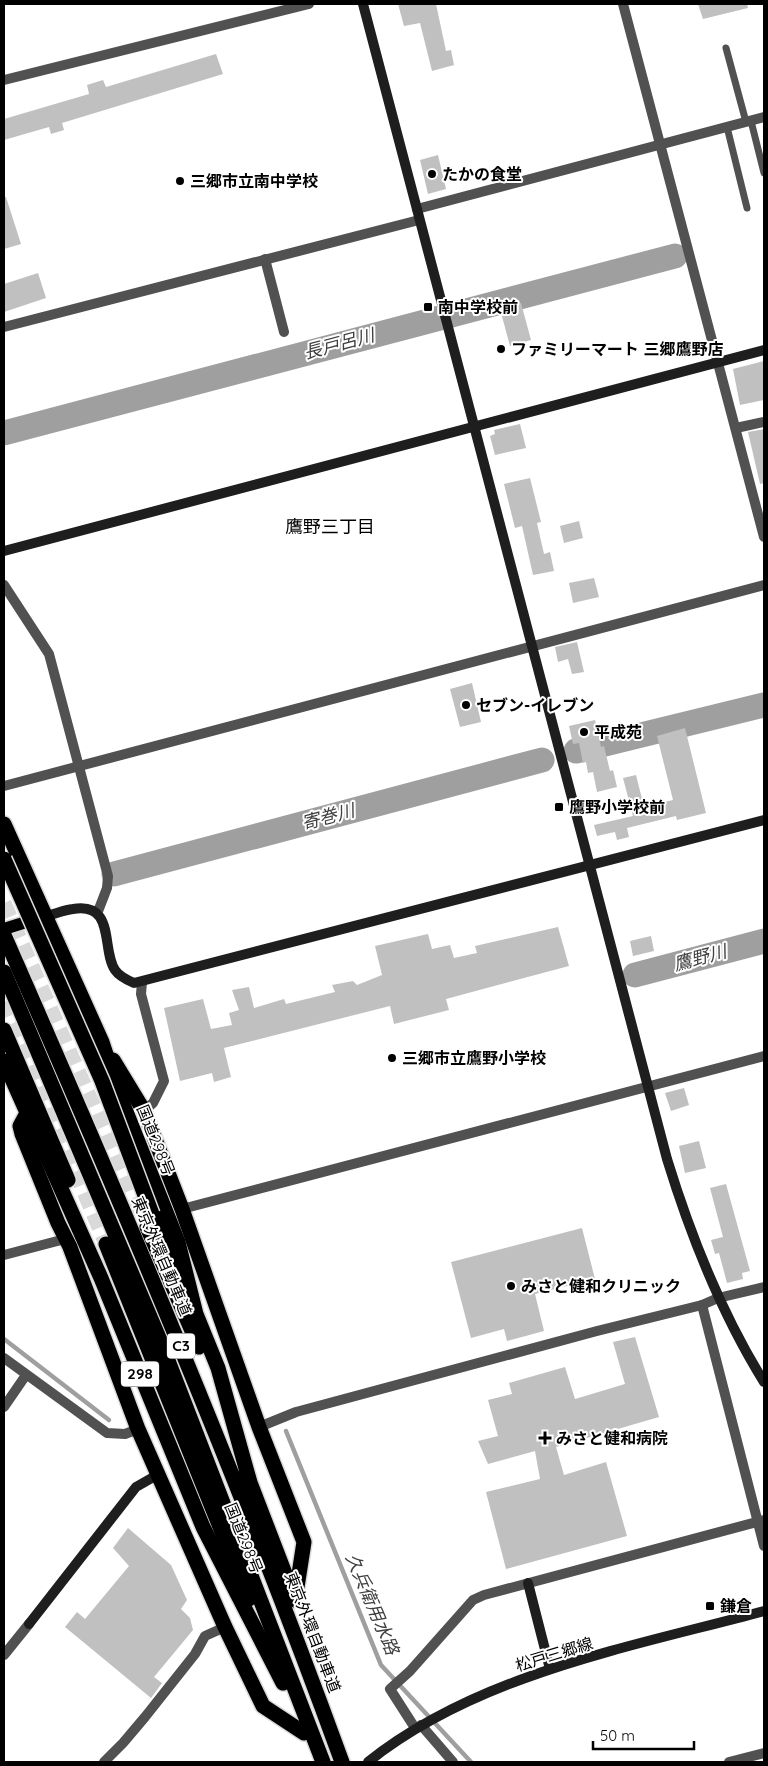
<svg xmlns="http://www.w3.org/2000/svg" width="768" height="1766" viewBox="0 0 768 1766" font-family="Quicksand,'Noto Sans JP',sans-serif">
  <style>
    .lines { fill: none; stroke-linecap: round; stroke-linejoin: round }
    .stream { stroke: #9f9f9f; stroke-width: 4.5 }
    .river { stroke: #9f9f9f; stroke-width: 25 }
    .building { fill: #c0c0c0 }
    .highway-tunnel { stroke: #d9d9d9; stroke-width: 15; stroke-dasharray: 15 8; stroke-linecap: butt }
    .primary-casing { stroke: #dbdbdb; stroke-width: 15 }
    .highway-casing { stroke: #dbdbdb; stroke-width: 18 }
    .lane { stroke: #515151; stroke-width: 7 }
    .street { stroke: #515151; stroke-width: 10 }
    .secondary { stroke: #1e1e1e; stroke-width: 10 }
    .primary { stroke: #000; stroke-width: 12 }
    .highway { stroke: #000; stroke-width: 15 }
    .highway-bridge-casing { stroke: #dbdbdb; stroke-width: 18; stroke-linecap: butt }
    .highway-bridge { stroke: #000; stroke-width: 15 }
    .poi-dot { fill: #000; stroke: #fff; stroke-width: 2 }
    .labels { text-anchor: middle; stroke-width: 4; stroke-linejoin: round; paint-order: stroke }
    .shield { fill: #fff; stroke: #4c4c4c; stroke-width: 1 }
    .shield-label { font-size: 15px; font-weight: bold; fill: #000 }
    .poi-label { font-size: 16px; font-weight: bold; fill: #000; stroke: #fff; text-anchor: start }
    .street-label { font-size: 16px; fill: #000; stroke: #fff }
    .water-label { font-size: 18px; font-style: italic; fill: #404040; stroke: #fff }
    .neighbourhood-label { font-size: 18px; fill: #000; stroke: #fff }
  </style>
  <rect width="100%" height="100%" fill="#fff"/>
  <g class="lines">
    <g class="stream">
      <polyline points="4,1339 109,1420"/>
      <polyline points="286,1431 381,1665 471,1762"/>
    </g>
    <g class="river">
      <polyline points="4,433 675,256"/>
      <polyline points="576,751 764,705"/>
      <polyline points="114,874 542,760"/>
      <polyline points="635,975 764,941"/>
    </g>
  </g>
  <g class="building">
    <polygon points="398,4 436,4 446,51 451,50 454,65 432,71 420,23 404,26"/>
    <polygon points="698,4 747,4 748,8 703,19"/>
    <polygon points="216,54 223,74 62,123 64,130 51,134 49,127 4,140 4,119 89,94 87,85 103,80 106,87"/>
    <polygon points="438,155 446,189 428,194 420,160"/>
    <polygon points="4,197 6,197 21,244 4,249"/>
    <polygon points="38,273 46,298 4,312 4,284"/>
    <polygon points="521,303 531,340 510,346 500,309"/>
    <polygon points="764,361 764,400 740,405 733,369"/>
    <polygon points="520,424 526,448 495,455 490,436 495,434 494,430"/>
    <polygon points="764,429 764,483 760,484 748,432"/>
    <polygon points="530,478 541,522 537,523 544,554 550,552 554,571 533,575 522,526 515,528 504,484"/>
    <polygon points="579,521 583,538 564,543 560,526"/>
    <polygon points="594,578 599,597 573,603 569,583"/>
    <polygon points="577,642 584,672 572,674 568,659 558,662 555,647"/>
    <polygon points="472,683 481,722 460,727 450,689"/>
    <polygon points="595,720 601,747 604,746 610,771 613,770 617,787 597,792 593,772 588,773 586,762 583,763 579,743 573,744 569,726"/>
    <polygon points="685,728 706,813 677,820 676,816 627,828 629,837 617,840 615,832 597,836 594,825 633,816 623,778 636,775 644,807 673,800 657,736"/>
    <polygon points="558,927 569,966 446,999 449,1010 394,1024 390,1006 224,1048 231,1077 214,1082 212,1073 180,1081 164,1008 203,999 211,1029 232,1025 229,1013 239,1010 232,990 249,987 254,1008 284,999 286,1004 335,992 332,985 353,981 357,985 382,975 375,946 428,934 432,949 450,945 454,958 477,953 475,946"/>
    <polygon points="651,936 654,951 633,956 630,941"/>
    <polygon points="684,1088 689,1105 671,1111 665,1093"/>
    <polygon points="699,1141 706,1168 685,1173 679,1146"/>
    <polygon points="726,1184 750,1271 742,1273 743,1279 727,1283 719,1253 715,1254 711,1240 723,1237 710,1188"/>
    <polygon points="582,1228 595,1279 535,1294 544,1331 507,1341 504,1329 471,1338 451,1262"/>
    <polygon points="635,1337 659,1417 556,1447 564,1475 606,1462 627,1536 506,1569 486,1492 540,1479 535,1451 488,1464 478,1441 498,1436 488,1400 512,1394 509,1383 565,1367 575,1399 625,1384 613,1342"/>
    <polygon points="128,1528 171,1565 187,1600 181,1609 190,1618 193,1630 154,1677 162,1683 151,1698 65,1627 77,1612 85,1619 129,1566 113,1548"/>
  </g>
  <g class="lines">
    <g class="highway-tunnel">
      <polyline points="4,903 147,1227"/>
      <polyline points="4,1002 106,1244"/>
    </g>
    <defs>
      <polyline id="primary" points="4,929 39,918"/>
      <g id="highway">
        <polyline points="4,824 102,1042 121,1099 178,1242 196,1314 218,1368 249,1479"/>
        <path d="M4,935C124,1208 240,1482 342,1762"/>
        <polyline points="4,972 162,1345 323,1762"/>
        <polyline points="4,1030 68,1180"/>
        <polyline points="113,1060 144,1111 182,1209 259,1427 304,1542 295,1600"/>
        <polyline points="4,1061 101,1278 203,1527 283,1683"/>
        <polyline points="27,1113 20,1126 22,1134 58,1223 70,1247 138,1429 225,1627 263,1706 304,1733"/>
        <polyline points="152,1214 179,1274"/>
        <polyline points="147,1227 199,1347"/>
        <polyline points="106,1244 249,1599"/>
        <polyline points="246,1472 294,1597"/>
      </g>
    </defs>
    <use href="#primary" class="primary-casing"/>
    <use href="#highway" class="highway-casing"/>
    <g class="lane">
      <polyline points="726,48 746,122"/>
      <polyline points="751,121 764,173"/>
      <polyline points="727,127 747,208"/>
    </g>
    <g class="street">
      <polyline points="623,4 764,537"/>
      <polyline points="4,80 309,4"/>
      <polyline points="417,209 764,117"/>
      <polyline points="265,259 284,332"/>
      <polyline points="4,327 419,220"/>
      <polyline points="736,428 764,422"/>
      <polyline points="4,585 49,654 108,876 107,888 97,914"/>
      <polyline points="4,786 764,585"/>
      <polyline points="142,982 141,994 164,1081 153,1103 144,1111"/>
      <polyline points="182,1209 764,1056"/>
      <polyline points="4,1255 65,1239"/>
      <polyline points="702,1305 764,1546"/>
      <polyline points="4,1358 107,1433 125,1434 138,1429"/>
      <polyline points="4,1407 26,1375"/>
      <polyline points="259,1427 296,1412 597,1331 702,1305 718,1298 764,1287"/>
      <polyline points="4,1655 29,1624"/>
      <polyline points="421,1725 453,1762"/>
      <polyline points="415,1728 390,1689 410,1671 473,1600 484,1595 764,1520"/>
      <polyline points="104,1762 123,1743 145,1717 195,1654 205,1636 225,1627"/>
      <polyline points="729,1762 764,1753"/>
    </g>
    <g class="secondary">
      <path d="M363,4L667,1159C691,1237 721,1313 764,1382"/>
      <polyline points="4,551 764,350"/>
      <path d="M46,916C55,914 64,910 73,909C116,902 101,949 115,970C119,976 127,980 134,983L764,820"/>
      <polyline points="528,1583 550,1669"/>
      <polyline points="29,1624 136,1487 157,1475"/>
      <path d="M368,1762C478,1674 631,1647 764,1611"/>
    </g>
    <use href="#primary" class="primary"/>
    <use href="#highway" class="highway"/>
    <defs>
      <polyline id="highway-bridge" points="4,859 102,1081 152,1214"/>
    </defs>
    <use href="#highway-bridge" class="highway-bridge-casing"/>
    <use href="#highway-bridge" class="highway-bridge"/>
  </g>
  <g class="poi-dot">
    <circle cx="432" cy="174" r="5"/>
    <circle cx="180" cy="181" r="5"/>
    <rect x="423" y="302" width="10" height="10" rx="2.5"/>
    <circle cx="501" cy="349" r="5"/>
    <circle cx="466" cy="705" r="5"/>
    <circle cx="584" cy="732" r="5"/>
    <rect x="554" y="802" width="10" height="10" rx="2.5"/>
    <circle cx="392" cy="1058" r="5"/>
    <circle cx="511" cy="1286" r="5"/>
    <path d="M542.5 1430.5h5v5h5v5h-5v5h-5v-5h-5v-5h5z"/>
    <rect x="705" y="1601" width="10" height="10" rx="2.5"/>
  </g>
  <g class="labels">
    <g class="shield">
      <rect x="167" y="1333.5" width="28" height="25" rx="4"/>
      <rect x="121" y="1361.5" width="38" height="25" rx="4"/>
    </g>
    <g class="shield-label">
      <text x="181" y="1351">C3</text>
      <text x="140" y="1379">298</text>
    </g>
    <g class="poi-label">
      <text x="442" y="180">たかの食堂</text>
      <text x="190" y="187">三郷市立南中学校</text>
      <text x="438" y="313">南中学校前</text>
      <text x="511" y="355">ファミリーマート 三郷鷹野店</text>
      <text x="476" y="711">セブン-イレブン</text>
      <text x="594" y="738">平成苑</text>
      <text x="569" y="813">鷹野小学校前</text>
      <text x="402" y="1064">三郷市立鷹野小学校</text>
      <text x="521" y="1292">みさと健和クリニック</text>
      <text x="556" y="1444">みさと健和病院</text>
      <text x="720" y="1612">鎌倉</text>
    </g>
    <g class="street-label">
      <text transform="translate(156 1140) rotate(68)" y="6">国道298号</text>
      <text transform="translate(162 1256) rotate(67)" y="6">東京外環自動車道</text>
      <text transform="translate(244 1538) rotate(68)" y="6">国道298号</text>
      <text transform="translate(313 1632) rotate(69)" y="6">東京外環自動車道</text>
      <text transform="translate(554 1654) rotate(-17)" y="6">松戸三郷線</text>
    </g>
    <g class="water-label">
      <text transform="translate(339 344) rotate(-15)" y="6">長戸呂川</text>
      <text transform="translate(328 817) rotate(-15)" y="6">寄巻川</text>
      <text transform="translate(700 958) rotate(-15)" y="6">鷹野川</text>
      <text transform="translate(372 1604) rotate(67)" y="6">久兵衛用水路</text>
    </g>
    <g class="neighbourhood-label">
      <text x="330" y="533">鷹野三丁目</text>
    </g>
  </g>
  <rect width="768" height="1766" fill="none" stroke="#000000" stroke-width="10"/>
  <path d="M593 1741v8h101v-8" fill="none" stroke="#000000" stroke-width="2.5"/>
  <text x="600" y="1741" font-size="15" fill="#000000" stroke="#ffffff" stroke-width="4" paint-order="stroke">50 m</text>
</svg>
